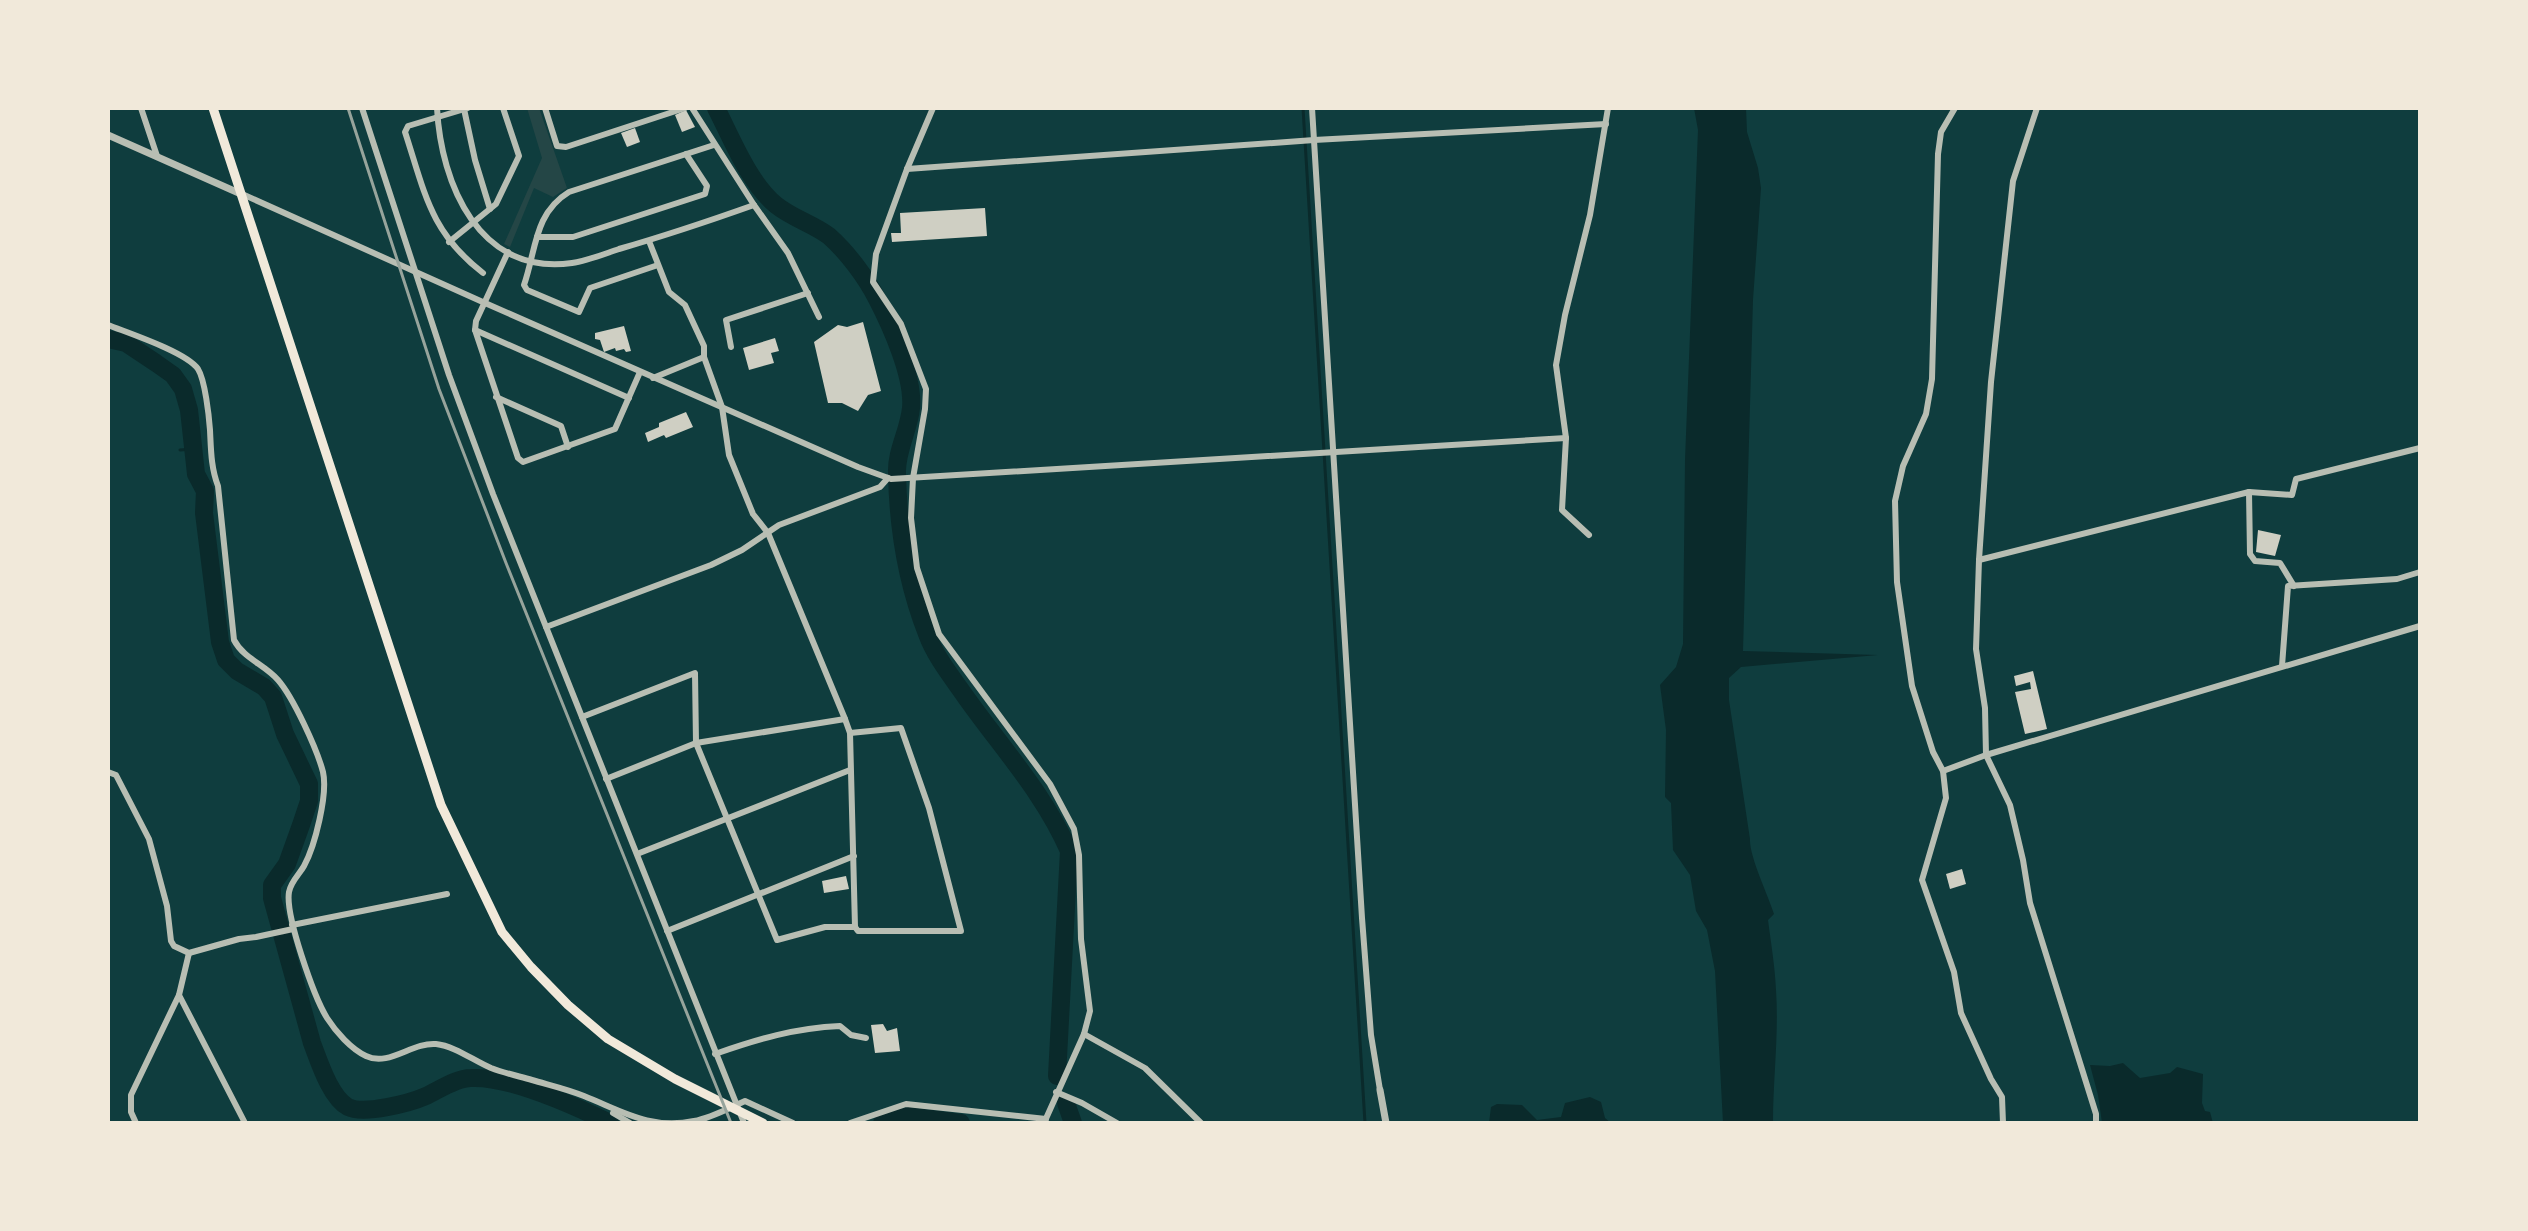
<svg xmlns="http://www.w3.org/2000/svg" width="2528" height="1231" viewBox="0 0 2528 1231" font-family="'Source Sans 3',sans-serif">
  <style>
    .green { fill: #244646 }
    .water { fill: #0a2a2b }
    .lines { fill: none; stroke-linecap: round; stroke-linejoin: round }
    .stream { stroke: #0a2a2b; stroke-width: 3 }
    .river { stroke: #0a2a2b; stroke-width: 18 }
    .building { fill: #cfcfc3 }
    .minor { stroke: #b8beb3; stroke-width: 6 }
    .tertiary { stroke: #b8beb3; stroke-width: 7 }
    .trunk { stroke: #f1e9da; stroke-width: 9 }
    .rail { stroke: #97a49c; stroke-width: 3 }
  </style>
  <rect width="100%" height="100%" fill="#0f3d3e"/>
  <polygon class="green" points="527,108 539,108 567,188 553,197 534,188 510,247 504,244 542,158"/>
  <g class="water">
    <path d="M1694,108H1746L1747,132L1758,168L1761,188L1753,300L1743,651L1878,655L1741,667L1729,678V700L1750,839C1749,856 1768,895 1774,914L1768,920C1771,943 1775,967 1776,990C1779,1034 1773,1079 1773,1123H1723L1715,971L1707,930L1696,911L1690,875L1673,850L1671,803L1665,797L1666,730L1660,685L1676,667L1683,644L1685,460L1698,130Z"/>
    <polygon points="2123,1063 2140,1078 2170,1073 2177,1067 2203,1074 2202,1103 2205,1111 2210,1112 2213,1123 2102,1123 2098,1095 2090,1065 2110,1066"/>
    <polygon points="1590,1097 1601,1102 1605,1118 1611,1123 1489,1123 1491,1107 1497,1104 1522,1105 1537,1120 1561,1117 1565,1103"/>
  </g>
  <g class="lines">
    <g class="stream">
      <polyline points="1303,108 1365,1123"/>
      <polyline points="180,450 193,449"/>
    </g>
    <g class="river">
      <path d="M716,108C732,139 749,183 776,205C792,218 813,224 829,236C847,252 866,277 877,299C891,326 914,377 911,408C909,430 896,451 897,473C898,527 907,583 927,634C935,656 951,676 965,696C1001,747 1044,793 1069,851L1057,1076"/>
      <path d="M108,339L126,343L156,363L173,375L183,389L189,410L196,474L205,491L204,513L220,642L226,660L237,671L264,687L273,697L285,734L309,784V801L301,825L287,864L272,885V898L312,1043C319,1061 330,1097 348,1107C364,1115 410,1103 426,1096C439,1090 456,1078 471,1078C510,1076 575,1106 610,1123"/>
      <polyline points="1066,1103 1073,1123"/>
      <polyline points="882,1123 909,1116 961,1123"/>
    </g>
  </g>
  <g class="building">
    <polygon points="686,110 695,127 682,132 675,115"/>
    <polygon points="635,128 640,142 627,147 621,133"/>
    <polygon points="985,208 987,236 892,242 891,233 901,233 900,213"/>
    <polygon points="863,322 881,391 868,395 858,411 842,403 828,403 814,342 838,325 847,327"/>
    <polygon points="624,326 631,351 626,352 624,349 616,351 615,348 604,352 600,340 595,339 595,333"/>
    <polygon points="775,338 779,351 771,353 774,363 749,370 743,348"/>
    <polygon points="686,412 693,427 666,438 664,435 648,442 645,433 659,427 659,423"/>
    <polygon points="2258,530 2281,535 2275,556 2256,552"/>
    <polygon points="2033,671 2047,729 2025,734 2015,692 2031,689 2030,682 2016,686 2014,676"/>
    <polygon points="1962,869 1966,884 1950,889 1946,874"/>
    <polygon points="846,876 849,889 824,893 822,881"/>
    <polygon points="883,1024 887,1031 897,1028 900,1051 875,1053 871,1025"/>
  </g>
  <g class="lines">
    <g class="minor">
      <polyline points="141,108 157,156"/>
      <polyline points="362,108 449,375 493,494 744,1123"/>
      <path d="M437,108C441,184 479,276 572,263C587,261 604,254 619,249C664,236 709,221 754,205"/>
      <path d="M468,108L408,126L405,132C425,193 430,232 483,273"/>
      <polyline points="545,108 557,146 566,147 685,108"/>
      <polyline points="692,108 754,205 788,253 819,317"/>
      <polyline points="933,108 907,169 876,254 873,282 901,324 926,389 925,409 913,478 911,518 917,568 939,634 1050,784 1074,829 1079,855 1081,939 1090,1011 1084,1034 1044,1123"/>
      <polyline points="1312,108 1362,918 1371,1035 1380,1090"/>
      <polyline points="1955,108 1941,132 1938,154 1932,379 1926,414 1903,466 1895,501 1897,582 1912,686 1933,752 1943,771 1946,798 1922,880 1954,972 1961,1013 1991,1079 2002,1097 2003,1123"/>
      <polyline points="2037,108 2013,181 1991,382 1979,560 1976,649 1985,708 1986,755 2010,805 2023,860 2030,903 2096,1114 2096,1123"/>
      <polyline points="464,109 475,160 490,209"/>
      <polyline points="907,169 1314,140 1606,124"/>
      <polyline points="242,194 485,303 858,467 891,479 1566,438"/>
      <polyline points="537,237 573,237 705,194 707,186 686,154"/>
      <polyline points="649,241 669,292 685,305 704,346 704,357 722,407 729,455 753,514 768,533 845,719 850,733 855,927 858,931 961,931 929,808 901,728 850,733"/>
      <polyline points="449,242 496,204 519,156 503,108"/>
      <polyline points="508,252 476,321 475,330 518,458 523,462 615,429 640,372"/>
      <path d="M658,265L590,288L579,312L527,290L524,285C536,251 534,213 569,192L714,145"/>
      <path d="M108,325C128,333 186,352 198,369C205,380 209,416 210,430C211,450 211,468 218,486L234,640C244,659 264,664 278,680C293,697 317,749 323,772C328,794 315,846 304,866C299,875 291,881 289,892C285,915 314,997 327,1018C336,1032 351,1049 366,1056C389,1067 412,1042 436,1044C455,1046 474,1061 491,1068C504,1073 518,1076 532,1080C549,1085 567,1089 584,1096C622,1111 650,1130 694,1121C711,1118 729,1108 745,1101L793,1123"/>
      <polyline points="475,330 629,398"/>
      <polyline points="731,347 726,320 808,293"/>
      <polyline points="653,378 704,357"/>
      <polyline points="496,397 561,426 568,447"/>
      <polyline points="2249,492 2250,554 2255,561 2280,563 2294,586"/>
      <polyline points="1589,535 1562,510 1566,438 1556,365 1565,315 1590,215 1608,108"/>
      <polyline points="1979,560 2249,492 2292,495 2296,479 2420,448"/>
      <polyline points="546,627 711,565 742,550 779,525 880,487 888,478"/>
      <polyline points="2282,666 2288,586 2397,579 2420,572"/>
      <polyline points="582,717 695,673 696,743 777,940 825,927 855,927"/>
      <polyline points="1943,771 1986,755 2420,626"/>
      <polyline points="108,772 116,775 149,839 167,906 171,941 174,946 189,953 239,939 256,937 293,929"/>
      <polyline points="606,779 696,743 845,719"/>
      <polyline points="637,854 850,770"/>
      <polyline points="292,925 447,894"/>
      <polyline points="667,931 854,856"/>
      <polyline points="189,953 179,995 245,1123"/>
      <polyline points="1084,1034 1145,1068 1201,1123"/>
      <path d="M715,1054C758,1039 795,1028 840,1026L851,1035L866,1038"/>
      <polyline points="1056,1092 1082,1103 1117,1123"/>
      <polyline points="613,1113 630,1123"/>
      <polyline points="136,1123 131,1112 131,1095 179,995"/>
      <polyline points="850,1123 906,1104 1046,1119"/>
    </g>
    <g class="tertiary">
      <polyline points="108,135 241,194"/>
      <polyline points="1380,1090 1386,1123"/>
    </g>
    <polyline class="trunk" points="213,108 441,805 502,932 531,967 568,1005 608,1039 675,1079 763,1123"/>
    <polyline class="rail" points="348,108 439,389 506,563 731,1123"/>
  </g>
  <rect width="2528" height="1231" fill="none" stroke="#f1e9da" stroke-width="220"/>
</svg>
